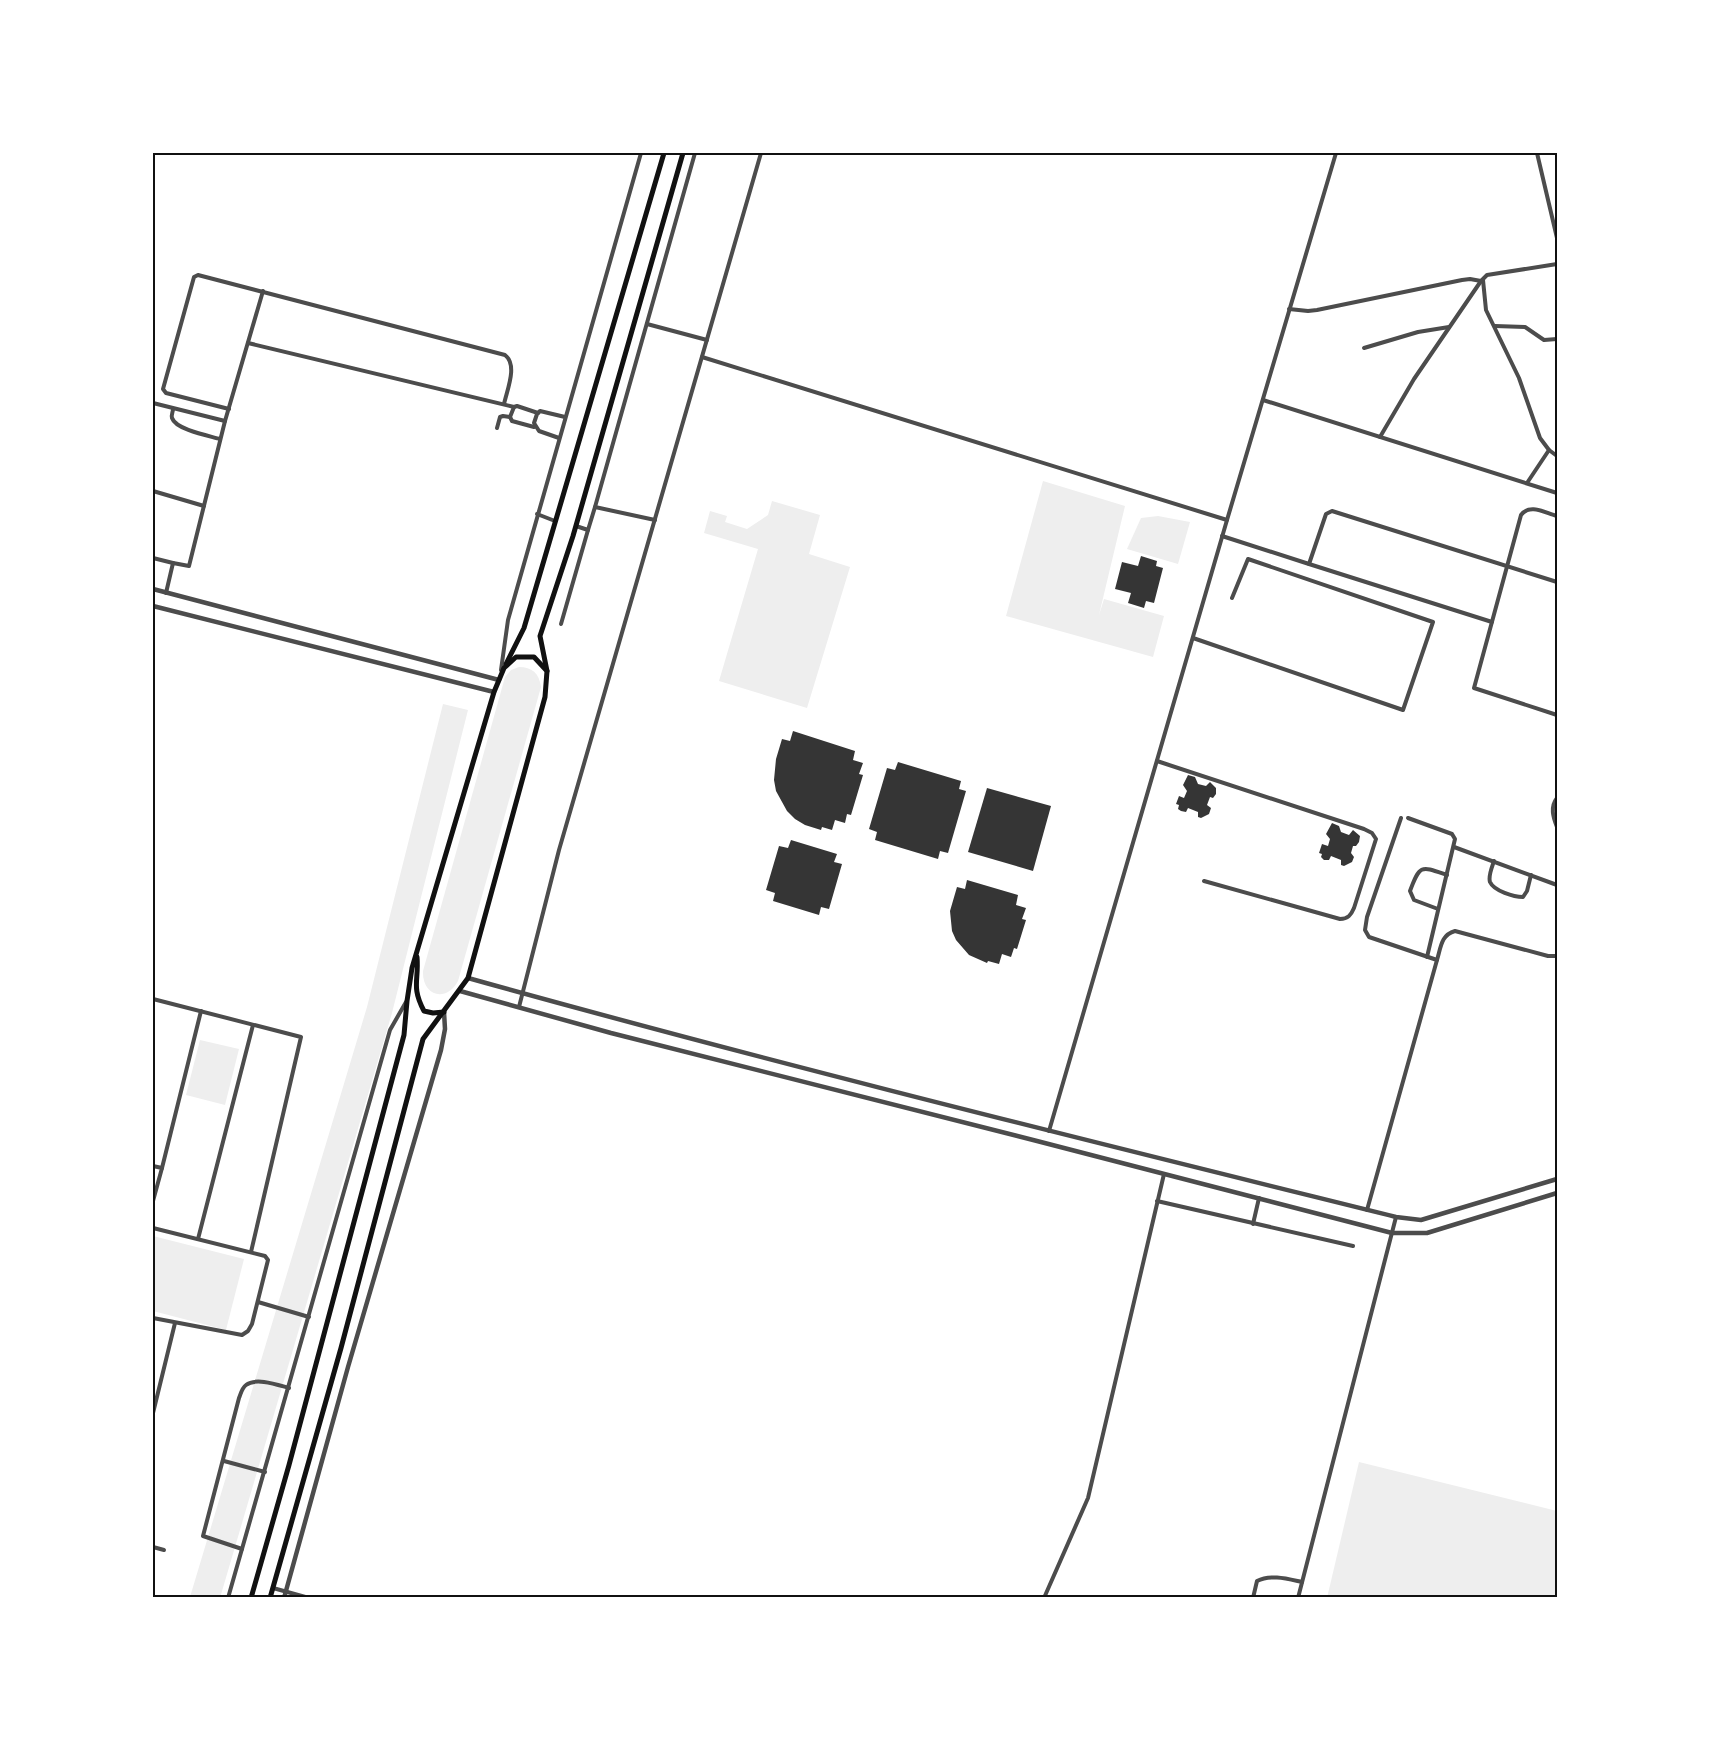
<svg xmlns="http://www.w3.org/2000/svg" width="1710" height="1751" viewBox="0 0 1710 1751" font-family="'Titillium Web',sans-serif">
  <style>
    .green { fill: #eee }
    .building { fill: #353535 }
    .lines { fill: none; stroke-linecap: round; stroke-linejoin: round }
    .minor { stroke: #4c4c4c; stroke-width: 4 }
    .tertiary { stroke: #4c4c4c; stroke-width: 4.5 }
    .secondary { stroke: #111; stroke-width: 5 }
    .neatline { fill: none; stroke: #111; stroke-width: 2 }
  </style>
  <rect width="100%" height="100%" fill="#fff"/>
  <g class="green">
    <polygon points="1043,481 1125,506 1099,615 1104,599 1164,616 1153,657 1006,616"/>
    <polygon points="772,501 820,515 809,554 850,567 807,708 719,681 758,549 704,533 710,511 727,516 725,522 747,529 768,515"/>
    <polygon points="1158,516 1190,522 1178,564 1127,549 1141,518"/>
    <path d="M519,667C532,667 539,673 541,687L458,981C446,1003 422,996 423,971L505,677L511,670Z"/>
    <polygon points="443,704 468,710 392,1013 220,1598 190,1597 367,1007"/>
    <polygon points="200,1040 239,1049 225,1105 186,1095"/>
    <polygon points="153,1236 244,1259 226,1330 153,1311"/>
    <polygon points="1359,1462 1557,1511 1557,1598 1327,1598"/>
  </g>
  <g class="building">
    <polygon points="1141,556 1157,561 1156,566 1163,568 1154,603 1146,601 1144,608 1128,603 1131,593 1115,589 1122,562 1138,566"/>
    <polygon points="793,731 855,751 853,760 863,763 859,774 863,775 851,815 847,814 845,823 835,820 832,830 822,827 821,830 805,825 795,819 787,811 776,791 774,780 776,759 782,739 790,741"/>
    <polygon points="898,762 961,781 959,789 966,791 948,853 940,851 938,859 875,840 877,832 869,829 887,768 895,770"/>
    <polygon points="1188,775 1195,777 1198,784 1206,786 1210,782 1216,788 1216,794 1213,798 1210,797 1207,805 1211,808 1209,814 1201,818 1198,817 1198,812 1188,808 1186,812 1181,811 1178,809 1179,805 1176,804 1179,796 1184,798 1187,791 1183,785"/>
    <polygon points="987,788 1051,806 1033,871 968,852"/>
    <polygon points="1332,823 1339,826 1341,832 1349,835 1353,830 1360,836 1359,842 1356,846 1353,846 1351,853 1354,857 1352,862 1344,866 1341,865 1341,860 1331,856 1329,860 1324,860 1321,857 1322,854 1319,853 1322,844 1328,846 1330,839 1326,834"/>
    <polygon points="791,840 837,854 834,862 842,864 829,909 821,907 819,915 773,901 775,893 766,890 779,846 788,848"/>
    <polygon points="967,880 1018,895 1016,905 1026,908 1022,919 1026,920 1017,949 1014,948 1011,957 1002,954 999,964 988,961 987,963 969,955 956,940 952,931 950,911 957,887 965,889"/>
  </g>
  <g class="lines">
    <g class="minor">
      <polyline points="1537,153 1557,238"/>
      <polyline points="1483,280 1486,310 1519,378 1540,438 1549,450 1557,456"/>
      <polyline points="1289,309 1308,311 1317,310 1462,280 1470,279 1481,281"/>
      <polyline points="647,324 707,340"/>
      <polyline points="1495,326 1525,327 1544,340 1557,339"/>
      <polyline points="248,343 514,407"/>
      <polyline points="1364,348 1418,332 1449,327"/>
      <polyline points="702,357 1227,520"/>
      <polyline points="1263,400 1557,493"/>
      <polyline points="153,403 225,421"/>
      <path d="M173,409C173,412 171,415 172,418C176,430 210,436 220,439"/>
      <path d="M229,409L166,393L163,389L194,277L198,275L505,355C518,365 507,390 504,404"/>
      <polyline points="534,427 512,421 510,417 514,407 517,406 538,413"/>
      <polyline points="497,428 500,417 503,416 510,417"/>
      <polyline points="1380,437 1414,379 1481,281 1487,275 1557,264"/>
      <polyline points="559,438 539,431 534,423 537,414 540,411 565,417"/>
      <polyline points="1527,483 1549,450"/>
      <polyline points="153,491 204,506"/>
      <polyline points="595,507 655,520"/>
      <polyline points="537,514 555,521"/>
      <path d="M1557,516C1545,513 1530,503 1521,515L1474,688L1557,715"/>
      <polyline points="576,526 588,530 595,507 695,153"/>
      <polyline points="1222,536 1309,564 1326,514 1332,511 1557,582"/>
      <polyline points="153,558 173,563"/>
      <polyline points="1309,564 1492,622"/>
      <polyline points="166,593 173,563 189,566 225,421 263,291"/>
      <polyline points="561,624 588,530"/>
      <polyline points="1193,638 1403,710 1433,622 1248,559 1232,598"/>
      <polyline points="501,670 508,620 641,153"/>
      <path d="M1157,761L1364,829L1372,833L1376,839L1354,908C1351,915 1348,919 1340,919L1204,881"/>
      <path d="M1557,798C1550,807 1553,817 1557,827"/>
      <polyline points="1408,818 1452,834 1455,839 1427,957"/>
      <polyline points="1454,847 1557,885"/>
      <path d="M1494,861C1492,867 1488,876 1490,882C1494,891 1514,897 1523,897L1527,891L1531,875"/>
      <path d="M1438,909L1414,900L1410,891C1420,864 1421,866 1447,875"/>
      <path d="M1437,960C1441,947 1441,935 1455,931L1548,956H1557"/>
      <polyline points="153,999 301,1037 251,1252"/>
      <polyline points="519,1007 559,850 761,153"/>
      <polyline points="1049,1131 1227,520 1336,153"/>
      <polyline points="153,1166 162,1168 153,1201"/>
      <polyline points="162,1168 201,1011"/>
      <polyline points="1157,1201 1353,1246"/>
      <polyline points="1367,1210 1437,960 1369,937 1365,930 1367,917 1401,818"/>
      <polyline points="1253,1224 1259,1198"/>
      <polyline points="153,1228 265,1256 268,1260 252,1324 248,1331 242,1335 153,1318"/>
      <polyline points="198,1239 253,1025"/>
      <polyline points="258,1302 309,1317"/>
      <polyline points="153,1413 175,1323"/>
      <polyline points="224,1461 265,1472"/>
      <polyline points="153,1547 164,1550"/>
      <path d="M242,1549L203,1536L239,1398C241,1393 242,1388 246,1385C256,1377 278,1385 289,1388"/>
      <polyline points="273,1588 309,1598"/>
      <polyline points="228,1598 390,1030 406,1002"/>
      <polyline points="1044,1598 1088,1498 1164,1174"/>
      <path d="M1253,1598L1257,1581C1271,1574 1288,1579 1302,1582"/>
      <polyline points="1298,1598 1396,1217"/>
    </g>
    <g class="tertiary">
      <polyline points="153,589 499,680"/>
      <polyline points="153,606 494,692"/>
      <path d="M468,978C776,1064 1086,1140 1396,1217L1421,1220L1557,1179"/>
      <polyline points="460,991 611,1033 1037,1141 1392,1233 1427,1233 1557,1193"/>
      <polyline points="284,1598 348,1367 441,1050 445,1029 444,1012"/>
    </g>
    <g class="secondary">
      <polyline points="506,664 524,628 664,153"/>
      <polyline points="547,671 540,636 573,536 683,153"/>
      <path d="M417,957C419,980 411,987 424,1011L433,1013L444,1012"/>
      <polyline points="251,1598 289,1465 404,1035 407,1001 412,968 494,692 504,668 516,657 534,657 547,671 545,697 468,978 423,1039 341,1348 270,1598"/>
    </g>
  </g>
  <rect width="1710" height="1751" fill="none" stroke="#ffffff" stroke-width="309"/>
  <rect x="154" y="154" width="1402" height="1442" class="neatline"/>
</svg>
